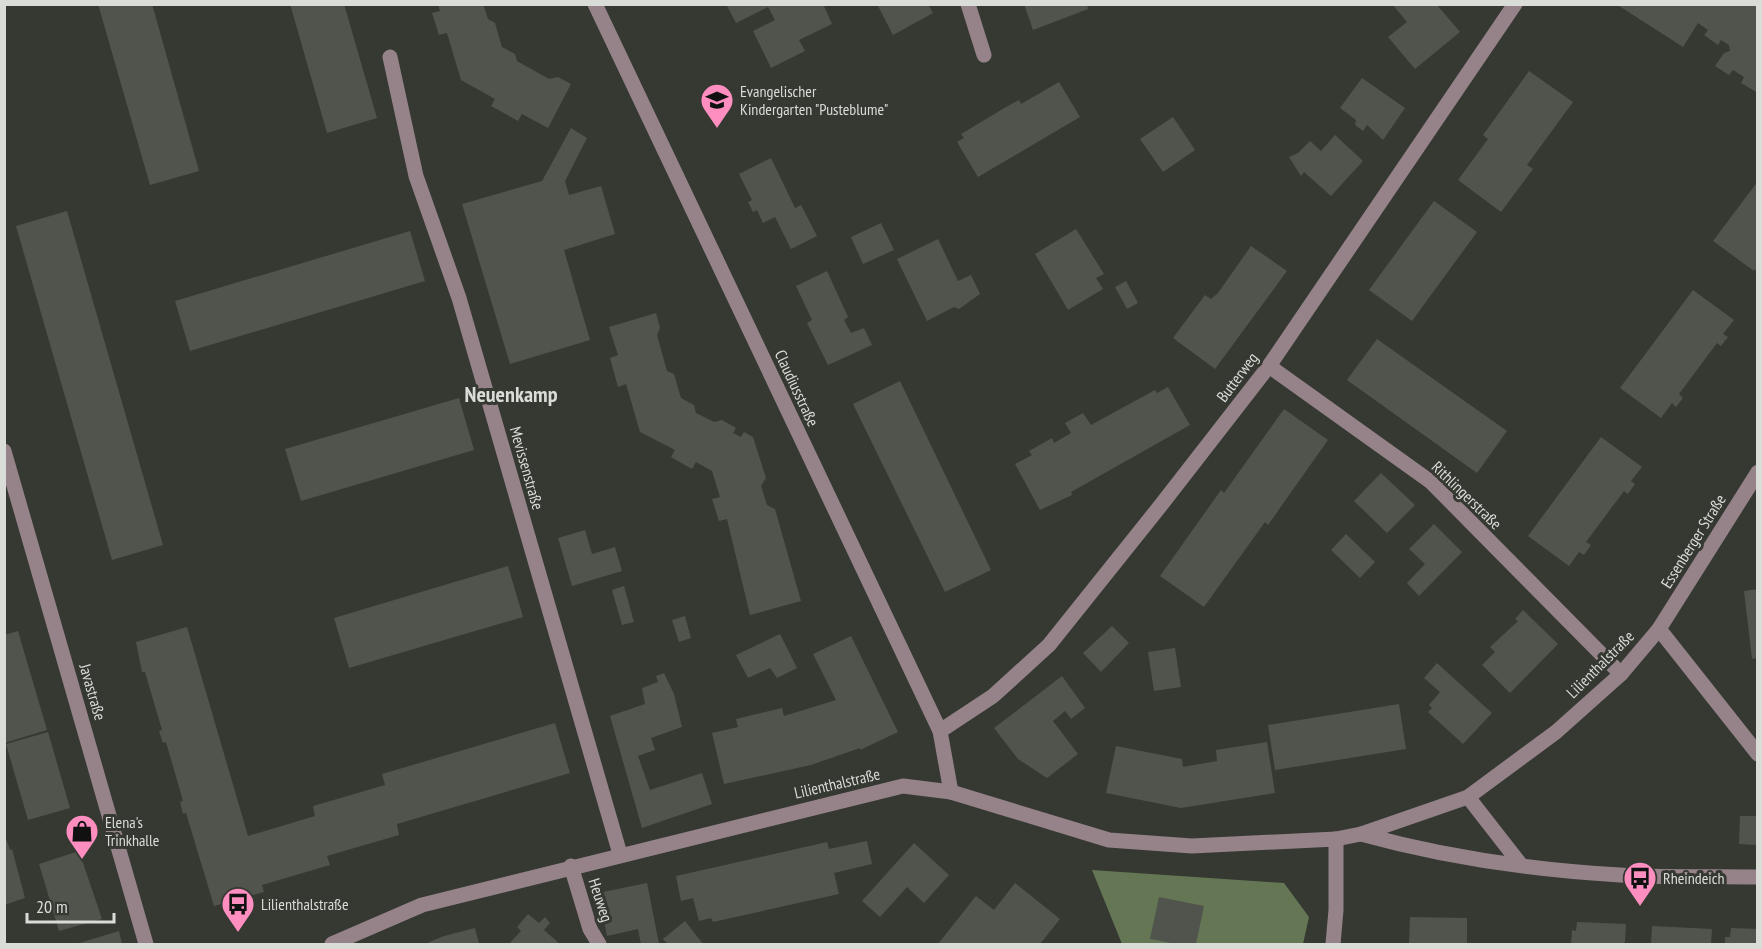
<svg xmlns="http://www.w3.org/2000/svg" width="1762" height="949" viewBox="0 0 1762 949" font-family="'PT Sans Narrow',sans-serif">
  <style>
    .forest { fill: #647653 }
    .building { fill: #50544d }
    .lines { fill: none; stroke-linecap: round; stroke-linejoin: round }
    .minor { stroke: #96838a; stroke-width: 15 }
    .labels { text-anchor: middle; stroke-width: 6; stroke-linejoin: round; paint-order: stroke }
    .poi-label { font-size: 16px; fill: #dadcd8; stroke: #353932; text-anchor: start }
    .street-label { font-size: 16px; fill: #dadcd8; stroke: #353932 }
    .district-label { font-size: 22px; font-weight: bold; fill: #dadcd8; stroke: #353932 }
  </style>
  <rect width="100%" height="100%" fill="#353932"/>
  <polygon class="forest" points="1092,870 1284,883 1309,917 1303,944 1122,944"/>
  <g class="building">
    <polygon points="98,4 152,4 199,171 150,185"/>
    <polygon points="290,4 344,4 377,118 327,133"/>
    <polygon points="438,4 483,4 488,19 495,23 502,47 515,54 517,61 549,79 558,77 571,84 548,128 522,114 518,121 491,106 495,99 461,80 447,33 439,35 432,13 440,11"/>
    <polygon points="726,4 823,4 832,24 799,40 805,51 771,68 753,31 775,20 768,7 736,23"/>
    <polygon points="877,4 928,4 933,13 893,35"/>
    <polygon points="1024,4 1087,4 1088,9 1033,30"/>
    <polygon points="1616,4 1758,4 1758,93 1741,83 1744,77 1733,70 1729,75 1715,66 1724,53 1730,51 1729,45 1721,40 1718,45 1704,35 1708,30 1698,23 1683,47"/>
    <polygon points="1393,5 1437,5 1460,32 1415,69 1388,37 1407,22"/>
    <polygon points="1529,71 1573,102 1527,165 1533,169 1501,212 1458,180 1488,139 1483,135"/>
    <polygon points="1362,78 1405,108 1383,140 1367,125 1363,131 1355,125 1356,120 1340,108"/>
    <polygon points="1059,82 1080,117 978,177 957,142 964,138 961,134 1006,107 1019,100 1021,104"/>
    <polygon points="1173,117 1195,150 1163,172 1140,139"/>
    <polygon points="571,128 587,138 565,181 569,195 601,186 615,234 564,250 590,340 510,364 462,204 542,181"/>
    <polygon points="1335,135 1363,161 1331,196 1304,172 1301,176 1289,157 1298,153 1310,141 1321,151"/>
    <polygon points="771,158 795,208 801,205 817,236 791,249 775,217 763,223 757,210 753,212 748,202 752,200 739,174"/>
    <polygon points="1758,181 1758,267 1754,271 1713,241"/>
    <polygon points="1434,201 1477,232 1412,321 1369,290"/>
    <polygon points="67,211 163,545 112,560 16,226"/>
    <polygon points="881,223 894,250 863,264 851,237"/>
    <polygon points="1076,229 1104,274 1096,278 1103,289 1068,310 1035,254"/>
    <polygon points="410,231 425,281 190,351 175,301"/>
    <polygon points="938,239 958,281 971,275 980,294 959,309 954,307 927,321 897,259"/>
    <polygon points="1251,246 1287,271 1215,369 1173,338 1205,295 1211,299 1218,293"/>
    <polygon points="827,271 848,317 844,320 851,333 864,328 872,345 828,365 807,323 812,320 796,286"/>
    <polygon points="1126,281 1138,303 1127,309 1115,287"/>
    <polygon points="1693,290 1734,320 1723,334 1728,337 1721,346 1717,343 1679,394 1683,398 1676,407 1672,403 1661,418 1620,388"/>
    <polygon points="656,313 660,328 657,335 667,371 674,374 681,398 694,405 696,413 714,422 722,420 736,428 733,433 741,437 744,432 753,437 766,478 761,486 767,505 775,509 801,601 750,615 727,519 719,521 712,499 720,497 712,471 696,462 692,469 671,457 675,450 640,432 626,384 618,387 610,358 618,355 609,327"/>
    <polygon points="1377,339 1507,431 1477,473 1347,380"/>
    <polygon points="900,381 991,570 945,592 853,404"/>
    <polygon points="1168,387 1190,425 1071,492 1072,495 1040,510 1015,464 1032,455 1029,451 1052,438 1054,443 1071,433 1065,423 1083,413 1091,425 1155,390 1157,393"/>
    <polygon points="459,398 474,450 301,501 285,449"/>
    <polygon points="1284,409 1328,440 1268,525 1265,522 1204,607 1160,576 1221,490 1224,493"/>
    <polygon points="1601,437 1642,467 1631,481 1635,484 1628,494 1624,491 1586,542 1591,545 1584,555 1579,552 1569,566 1528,536"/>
    <polygon points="1381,473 1415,505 1387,533 1354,501"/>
    <polygon points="1434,524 1462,552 1419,596 1407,583 1425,564 1409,549"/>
    <polygon points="585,530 592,554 615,547 622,571 572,586 558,538"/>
    <polygon points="1346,534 1375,562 1360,578 1331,550"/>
    <polygon points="508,566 523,617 349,668 334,618"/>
    <polygon points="624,586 634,622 622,625 612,590"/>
    <polygon points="1758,589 1758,658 1752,659 1744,591"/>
    <polygon points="1523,610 1558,644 1510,693 1482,665 1495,652 1490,647 1518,621 1515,619"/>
    <polygon points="685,616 691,638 679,642 672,620"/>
    <polygon points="1112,626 1129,643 1101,672 1083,653"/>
    <polygon points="187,627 248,836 315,816 313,806 385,785 382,774 555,723 570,773 397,824 399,835 327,856 330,865 262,885 264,892 214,906 186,813 183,814 180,802 183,801 166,742 163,743 159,731 162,730 145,672 142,672 136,642"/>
    <polygon points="18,631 47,730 4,743 4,635"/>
    <polygon points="780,634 797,668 777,678 770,668 748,678 736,655"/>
    <polygon points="851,636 898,732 860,750 860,748 811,765 724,784 712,733 738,727 736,719 782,708 784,716 836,700 813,654"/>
    <polygon points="1175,648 1181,687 1154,691 1148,652"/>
    <polygon points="1437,663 1492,713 1463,744 1428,712 1432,708 1429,705 1440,692 1424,678"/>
    <polygon points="664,673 674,694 682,727 651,738 655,750 638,756 650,790 702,773 712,804 642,828 610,716 645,704 642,688 658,682 656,676"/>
    <polygon points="1062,676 1085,708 1071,719 1065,711 1053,721 1078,754 1047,778 1018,759 994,728"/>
    <polygon points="1399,704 1406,749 1275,770 1268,725"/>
    <polygon points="48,732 70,808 28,820 6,744"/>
    <polygon points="1267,742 1275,793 1181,808 1106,793 1116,746 1182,759 1183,767 1217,761 1216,750"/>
    <polygon points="1740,816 1757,816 1756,845 1739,844"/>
    <polygon points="4,833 10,850 12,849 25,898 4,905"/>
    <polygon points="867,841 872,864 834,873 839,894 713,922 711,918 699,921 693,898 681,901 676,876 827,842 829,849"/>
    <polygon points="914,843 949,875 924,903 907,887 880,917 862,901"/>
    <polygon points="79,851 102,919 59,931 39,864"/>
    <polygon points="647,883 659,944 641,944 638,929 607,936 598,893"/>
    <polygon points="1015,883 1060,919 1040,944 938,944 976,896 994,910"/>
    <polygon points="1159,897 1204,906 1196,944 1176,944 1150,939"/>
    <polygon points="528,914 539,923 545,917 550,923 544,930 560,944 509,944 521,931 517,927"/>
    <polygon points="1410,917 1467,918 1467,944 1409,944"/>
    <polygon points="685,921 703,944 668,944 663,939"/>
    <polygon points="1577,922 1626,924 1625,942 1622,944 1571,944 1572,930 1576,931"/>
    <polygon points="1652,926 1712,929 1711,944 1651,944"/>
    <polygon points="475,928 479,944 425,944 444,936"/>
    <polygon points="1731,928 1758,929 1758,944 1725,944 1725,937 1730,937"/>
    <polygon points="119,931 122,944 76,944"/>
  </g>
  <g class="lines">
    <g class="minor">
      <polyline points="595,4 940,731 951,792"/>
      <polyline points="968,4 984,55"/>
      <polyline points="390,57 416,176 459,298 620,854"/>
      <polyline points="1269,366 1431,482 1621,674"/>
      <polyline points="4,451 146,944"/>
      <polyline points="1659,629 1758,754"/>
      <polyline points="940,731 993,696 1049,645 1161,505 1269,366 1515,4"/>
      <polyline points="1468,797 1521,865"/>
      <path d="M1361,834C1444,857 1534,870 1620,875C1665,878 1712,876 1758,877"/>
      <polyline points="571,866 590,929 599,944"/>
      <polyline points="332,944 422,905 903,786 951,792 1109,840 1192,846 1336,839 1361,834 1468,797 1556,732 1621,674 1659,629 1758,472"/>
      <polyline points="1333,944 1336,910 1336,839"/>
    </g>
  </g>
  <defs>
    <symbol id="school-pin" viewBox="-11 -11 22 30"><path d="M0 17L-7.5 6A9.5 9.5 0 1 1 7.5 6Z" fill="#fd8ebf" stroke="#353932"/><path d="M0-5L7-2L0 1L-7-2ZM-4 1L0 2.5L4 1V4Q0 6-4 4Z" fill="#111"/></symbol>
    <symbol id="shop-pin" viewBox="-11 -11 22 30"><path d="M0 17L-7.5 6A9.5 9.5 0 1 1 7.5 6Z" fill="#fd8ebf" stroke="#353932"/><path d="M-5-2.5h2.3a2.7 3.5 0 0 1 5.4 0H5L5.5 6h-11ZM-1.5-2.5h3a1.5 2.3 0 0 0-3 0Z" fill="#111"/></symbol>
    <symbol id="bus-pin" viewBox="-11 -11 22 30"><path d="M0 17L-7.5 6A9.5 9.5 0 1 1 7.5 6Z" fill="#fd8ebf" stroke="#353932"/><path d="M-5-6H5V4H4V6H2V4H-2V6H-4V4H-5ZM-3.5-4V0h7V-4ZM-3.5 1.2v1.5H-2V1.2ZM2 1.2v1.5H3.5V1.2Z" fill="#111"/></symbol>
  </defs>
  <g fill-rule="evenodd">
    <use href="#school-pin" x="698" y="81" width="38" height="52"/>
    <use href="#shop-pin" x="63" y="812" width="38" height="52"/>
    <use href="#bus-pin" x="1621" y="859" width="38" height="52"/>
    <use href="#bus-pin" x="219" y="885" width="38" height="52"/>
  </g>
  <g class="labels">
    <g class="poi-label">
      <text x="740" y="97">Evangelischer<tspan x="740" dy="18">Kindergarten "Pusteblume"</tspan></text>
      <text x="105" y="828">Elena's<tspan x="105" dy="18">Trinkhalle</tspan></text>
      <text x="1663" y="884">Rheindeich</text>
      <text x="261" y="910">Lilienthalstraße</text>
    </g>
    <g class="street-label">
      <text transform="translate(1237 377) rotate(-53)" y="6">Butterweg</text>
      <text transform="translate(797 388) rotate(65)" y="6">Claudiusstraße</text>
      <text transform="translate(527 468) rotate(74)" y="6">Mevissenstraße</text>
      <text transform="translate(1467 495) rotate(44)" y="6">Rithlingerstraße</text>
      <text transform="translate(1693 541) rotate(-58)" y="6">Essenberger Straße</text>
      <text transform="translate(1600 664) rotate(-45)" y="6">Lilienthalstraße</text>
      <text transform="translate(93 692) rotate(74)" y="6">Javastraße</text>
      <text transform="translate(837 783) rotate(-13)" y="6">Lilienthalstraße</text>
      <text transform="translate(601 900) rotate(72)" y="6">Heuweg</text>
    </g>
    <g class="district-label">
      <text x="511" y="402">Neuenkamp</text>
    </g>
  </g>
  <rect width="1762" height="949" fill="none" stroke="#dadcd8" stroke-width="12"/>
  <path d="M27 913v9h87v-9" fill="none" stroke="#dadcd8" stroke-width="3"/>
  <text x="36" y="913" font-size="18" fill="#dadcd8" stroke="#353932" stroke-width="4.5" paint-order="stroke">20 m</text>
</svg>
